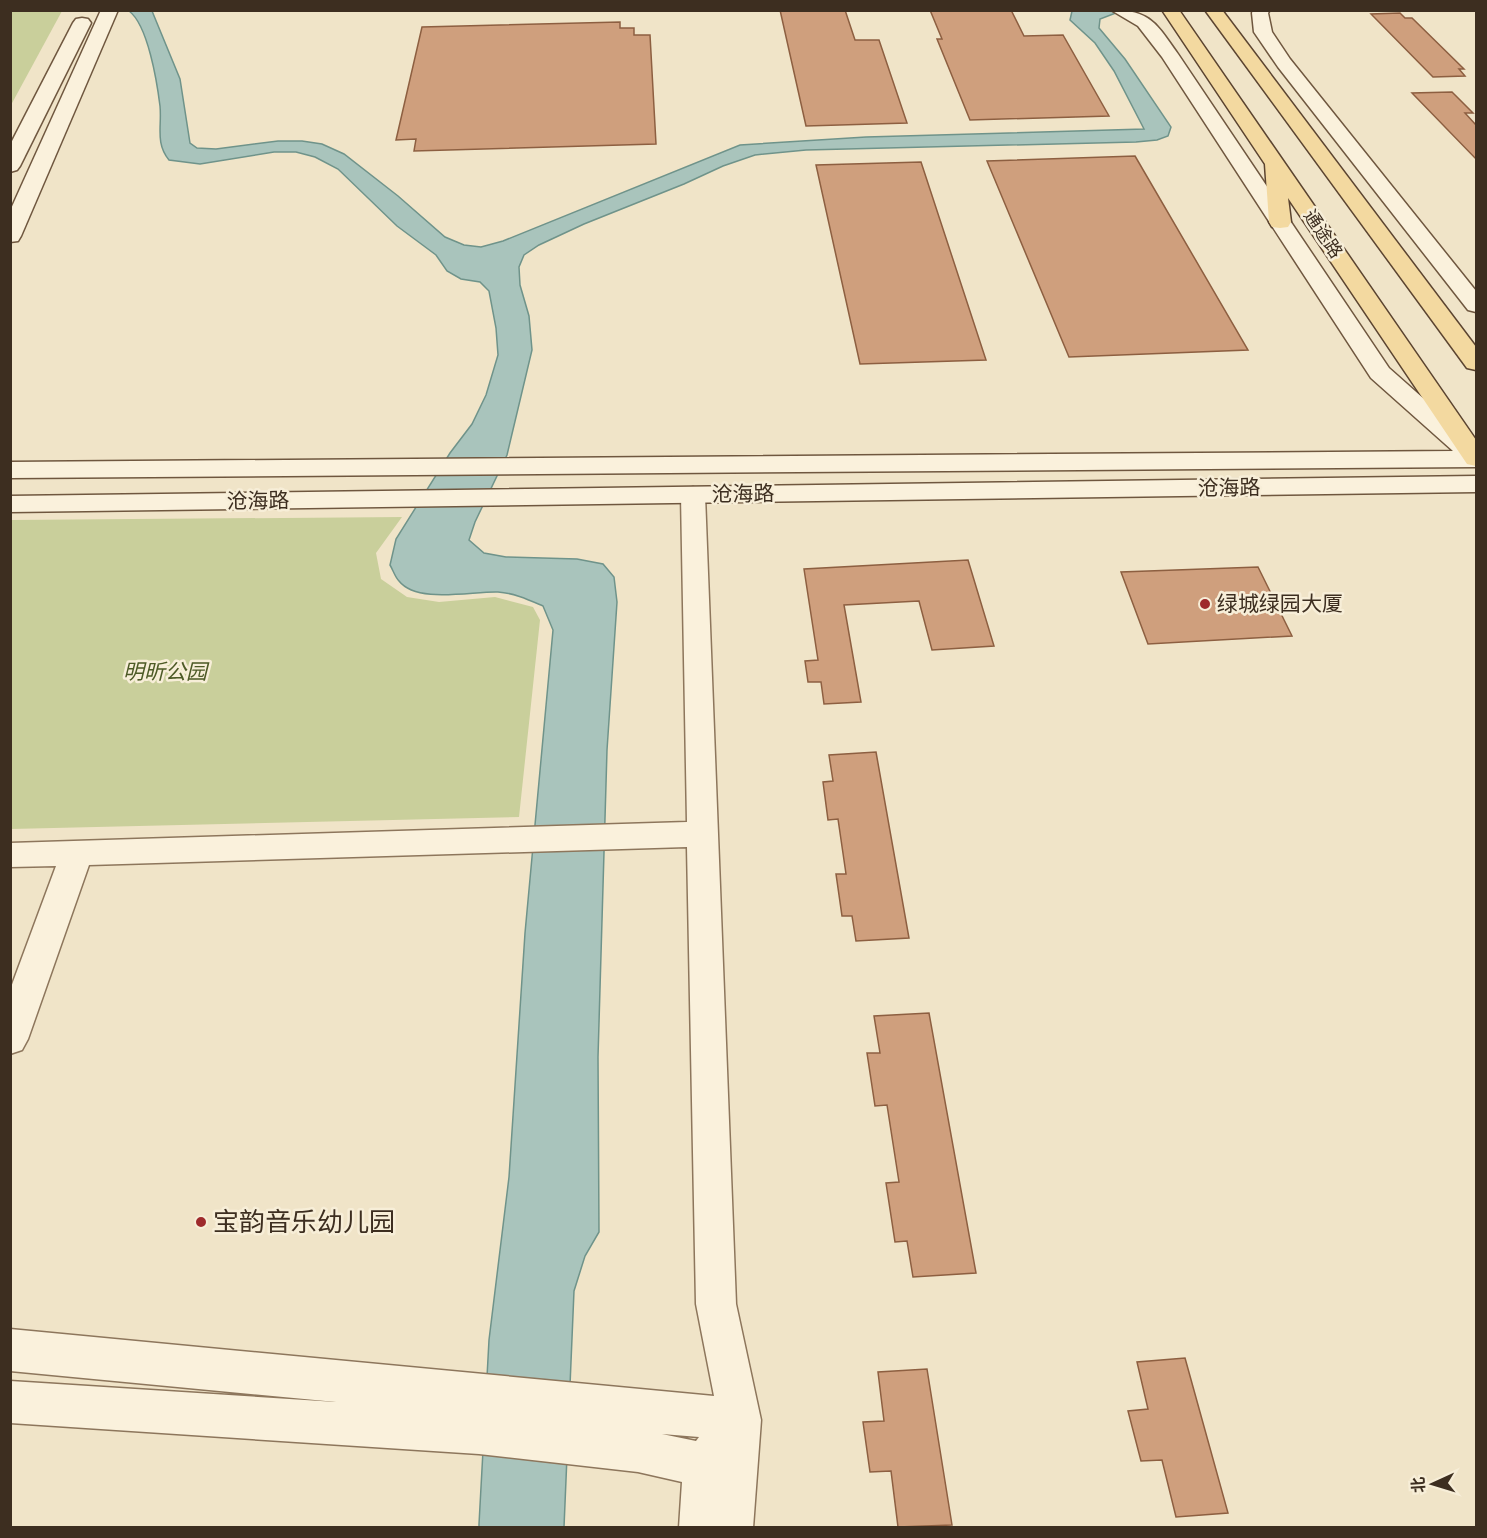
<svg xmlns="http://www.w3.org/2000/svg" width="1487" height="1538" viewBox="0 0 1487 1538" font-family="Bitter,'Noto Sans SC',serif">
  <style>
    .green { fill: #c9cf9b }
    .water { fill: #a9c4bc; stroke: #6f938a; stroke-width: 1.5 }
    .building { fill: #cf9f7d; stroke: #8d5f41; stroke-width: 1.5 }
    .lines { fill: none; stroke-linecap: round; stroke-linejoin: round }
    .street-casing { stroke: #8d765c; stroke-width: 3 }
    .secondary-casing { stroke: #6f573f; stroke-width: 3 }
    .primary-casing { stroke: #5b4430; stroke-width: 3 }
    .street { fill: #faf1dc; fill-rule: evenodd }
    .secondary { fill: #faf1dc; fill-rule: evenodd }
    .primary { fill: #f3d9a0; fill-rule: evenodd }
    .poi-dot { fill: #9e2a2b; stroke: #f7eed8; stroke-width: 2 }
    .labels { text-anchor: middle; stroke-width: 5; stroke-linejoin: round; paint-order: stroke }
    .far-street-label { font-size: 18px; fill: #3d2e20; stroke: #f7eed8 }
    .street-label { font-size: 21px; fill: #3d2e20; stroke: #f7eed8 }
    .poi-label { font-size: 21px; fill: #3d2e20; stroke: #f7eed8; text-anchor: start }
    .park-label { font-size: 21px; font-style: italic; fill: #4d5a26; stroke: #f7eed8 }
    .near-poi-label { font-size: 26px; fill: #3d2e20; stroke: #f7eed8; text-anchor: start }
  </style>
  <rect width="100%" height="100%" fill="#f0e4c8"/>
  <g class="green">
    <polygon points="11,10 62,11 11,105 10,11"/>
    <polygon points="402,517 376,553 381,579 407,597 439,602 495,597 533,607 540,620 519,817 11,829 11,520"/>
  </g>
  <path class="water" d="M129,11H152L180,79L190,143L197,148L216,149L278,141H302L322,144L344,154L398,196L445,237L464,245L481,247L503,241L740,145L866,137L1144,129L1114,71L1095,43L1070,20L1072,11H1121L1100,19L1099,28L1125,59L1171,127L1168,136L1157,140L1136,142L806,150L755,155L723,166L684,184L584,224L539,245L524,255L519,267L520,285L529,316L532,350L507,455L475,522L469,540L484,553L506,557L577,559L603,564L614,577L617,602L607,750L598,1057L599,1232L585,1256L574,1291L564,1527L479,1528V1524L489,1340L509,1177L525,933L553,630L543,606C529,600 514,593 498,592C472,591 417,604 399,581C395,577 393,570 390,565L396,539L450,453L472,424L486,395L498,355L496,328L489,291L480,282L461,279L447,271L436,255L397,226L338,169L315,157L296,152H274L200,164L169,160C155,143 162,126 160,106C157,82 148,25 129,11Z"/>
  <g class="building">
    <polygon points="780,10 845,10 855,40 879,40 907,123 806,126"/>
    <polygon points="930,10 1011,10 1024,36 1063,35 1109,116 970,120 937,39 942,39"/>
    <polygon points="1400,13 1405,18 1412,18 1464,69 1459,69 1465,76 1433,77 1371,14"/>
    <polygon points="620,22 620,28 634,28 634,35 650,35 656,144 414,151 416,139 396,140 422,27"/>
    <polygon points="1452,92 1473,113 1465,113 1476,125 1476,159 1412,93"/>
    <polygon points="1135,156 1248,350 1069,357 987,161"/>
    <polygon points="921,162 986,360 860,364 816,165"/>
    <polygon points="968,560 994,646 932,650 919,601 844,605 861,702 824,704 821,682 808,682 805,661 818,660 804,569"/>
    <polygon points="1258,567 1292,636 1148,644 1121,572"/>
    <polygon points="876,752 909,938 856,941 852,916 842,916 836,874 846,874 838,819 828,820 823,782 833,781 829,755"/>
    <polygon points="929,1013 976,1273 913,1277 907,1241 895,1242 886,1183 899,1182 887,1105 875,1106 867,1053 880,1053 874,1016"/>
    <polygon points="1185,1358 1228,1513 1176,1517 1162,1460 1141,1461 1128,1411 1148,1409 1137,1362"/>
    <polygon points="927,1369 952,1525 898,1527 891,1471 870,1472 863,1422 884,1421 878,1372"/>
  </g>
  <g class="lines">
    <defs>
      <path id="street" d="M693,487L702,490L705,495L736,1304L761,1420L753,1528H679L682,1482L638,1472L479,1454L10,1423V1381L336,1402L10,1371V1329L714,1396L696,1304L687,847L89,865L28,1039L22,1050L10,1054V990L56,866L10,867V843L687,822L681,495L684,490ZM662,1434L699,1437L696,1441Z"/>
      <g id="secondary">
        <polygon points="101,10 118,10 21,236 18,241 10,242 10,211"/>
        <path d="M1111,10C1150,10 1156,23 1178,54L1389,368L1476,445V467L10,478V462L1453,451L1371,378L1162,57L1138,26Z"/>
        <polygon points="1253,10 1270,10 1268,13 1272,32 1290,59 1476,291 1476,312 1468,310 1278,67 1254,32 1252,13"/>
        <polygon points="82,18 88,19 91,23 20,166 17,170 10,172 10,145 73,23 76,19"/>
        <polygon points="1476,476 1476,492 10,512 10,496"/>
      </g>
      <g id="primary">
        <polygon points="1162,10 1179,10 1476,440 1476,466 1467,464 1288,198 1291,222 1288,227 1280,228 1272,227 1269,222 1265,164"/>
        <polygon points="1205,10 1222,10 1476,347 1476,370 1467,368"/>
      </g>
    </defs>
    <use href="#street" class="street-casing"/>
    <use href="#secondary" class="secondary-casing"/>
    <use href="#primary" class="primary-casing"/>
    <use href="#street" class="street"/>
    <use href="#secondary" class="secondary"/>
    <use href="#primary" class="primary"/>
  </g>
  <g class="poi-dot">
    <circle cx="1205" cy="604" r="6"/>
    <circle cx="201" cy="1222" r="6"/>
  </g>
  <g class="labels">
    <g class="far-street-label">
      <text transform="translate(1323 234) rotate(56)" y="6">通途路</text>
    </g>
    <g class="street-label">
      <text transform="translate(1229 488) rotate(-1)" y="7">沧海路</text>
      <text transform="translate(743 494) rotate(-1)" y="7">沧海路</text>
      <text transform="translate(258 501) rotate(-1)" y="7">沧海路</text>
    </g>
    <g class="poi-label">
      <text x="1217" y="611">绿城绿园大厦</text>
    </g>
    <g class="park-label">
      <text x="165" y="679">明昕公园</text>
    </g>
    <g class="near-poi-label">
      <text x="213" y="1231">宝韵音乐幼儿园</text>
    </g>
  </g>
  <rect width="1487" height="1538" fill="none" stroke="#3d2e20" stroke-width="24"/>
  <g transform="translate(1433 1484) rotate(266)" stroke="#f7eed8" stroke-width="4.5" paint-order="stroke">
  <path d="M0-4.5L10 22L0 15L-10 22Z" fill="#3d2e20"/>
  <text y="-9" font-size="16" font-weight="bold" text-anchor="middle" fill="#3d2e20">北</text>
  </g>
</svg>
